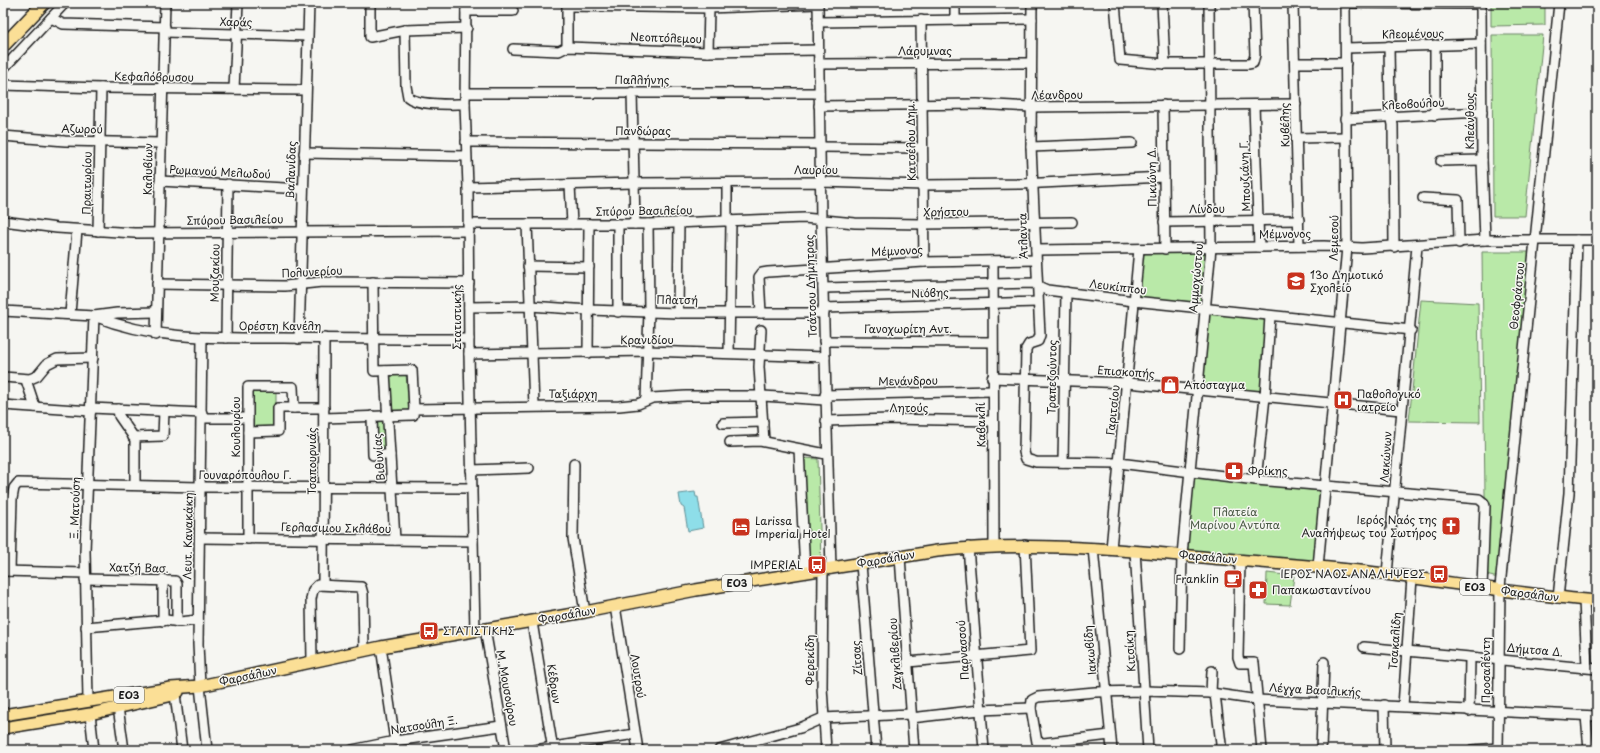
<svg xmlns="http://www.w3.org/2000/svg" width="1600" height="753" viewBox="0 0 1600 753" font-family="'Playpen Sans',sans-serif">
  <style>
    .green { fill: #b9e9a8; stroke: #6a8262 }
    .water { fill: #8edee9; stroke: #609097 }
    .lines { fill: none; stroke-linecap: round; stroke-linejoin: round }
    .minor-casing { stroke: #1c1c1c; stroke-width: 12 }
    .major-casing { stroke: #1c1c1c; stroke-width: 14 }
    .highway-casing { stroke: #1c1c1c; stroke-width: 15 }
    .minor { stroke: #f6f6f2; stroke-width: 9 }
    .major { stroke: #fbdf96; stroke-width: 11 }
    .highway { stroke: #fbdf96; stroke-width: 12 }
    .labels { text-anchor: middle; stroke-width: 3; stroke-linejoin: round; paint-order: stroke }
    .shield { fill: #f6f6f2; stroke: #5d5d5c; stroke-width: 1 }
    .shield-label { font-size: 10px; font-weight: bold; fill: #1c1c1c }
    .street-label { font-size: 11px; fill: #1c1c1c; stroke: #f6f6f2 }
    .poi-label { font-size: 11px; fill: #1c1c1c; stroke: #f6f6f2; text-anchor: start }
    .park-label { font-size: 11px; fill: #4b5a46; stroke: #f6f6f2 }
  </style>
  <rect width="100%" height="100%" fill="#f6f6f2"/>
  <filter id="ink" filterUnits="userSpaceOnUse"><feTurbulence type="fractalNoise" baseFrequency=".025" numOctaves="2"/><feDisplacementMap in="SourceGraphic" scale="8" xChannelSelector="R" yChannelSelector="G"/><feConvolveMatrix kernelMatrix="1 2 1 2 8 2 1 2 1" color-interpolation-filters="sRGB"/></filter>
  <g filter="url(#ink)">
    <g class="green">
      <polygon points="1491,3 1545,3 1545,25 1491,26"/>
      <polygon points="1543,35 1525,216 1493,216 1492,35"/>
      <polygon points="1211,248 1206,309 1270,316 1265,397 1197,390 1205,309 1134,301 1139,249"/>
      <polygon points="1482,252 1531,252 1498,578 1486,575"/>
      <polygon points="1421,300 1478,303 1480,422 1409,421"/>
      <polygon points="406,374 409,409 408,412 390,411 389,376"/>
      <rect x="252" y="389" width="24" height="39"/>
      <polygon points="383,419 385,448 376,447 377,420"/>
      <polygon points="804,458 818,459 821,563 807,564"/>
      <polygon points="1189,477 1321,491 1315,562 1184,551"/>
      <polygon points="1267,573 1294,576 1290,605 1266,604"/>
    </g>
    <polygon class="water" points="695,492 696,497 698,497 703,528 688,531 684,508 681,506 679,494"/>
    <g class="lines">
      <defs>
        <g id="minor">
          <polyline points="370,3 370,37 405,30 467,28"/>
          <polyline points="466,3 465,104 468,187 469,354 475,631"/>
          <polyline points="567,3 567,47"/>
          <polyline points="818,3 821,220 831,569"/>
          <polyline points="955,3 955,20"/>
          <polyline points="1032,3 1031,147 1040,335 1038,341 1029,344 1026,349 1024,452 1026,459 1036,462 1119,463 1256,480 1479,499 1484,503 1485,506 1482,588"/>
          <polyline points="1115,3 1120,60 1165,64 1248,64 1253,63 1255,55 1253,3"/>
          <polyline points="1162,3 1165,64"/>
          <polyline points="1293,3 1299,246"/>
          <polyline points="1345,3 1481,4"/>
          <polyline points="1481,3 1482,160 1485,240"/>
          <polyline points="567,6 709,8 818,4"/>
          <polyline points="466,11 513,11"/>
          <polyline points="51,18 63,24 165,27"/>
          <polyline points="921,20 924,262"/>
          <polyline points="818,22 1032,19"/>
          <path d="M405,30L406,86L408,97C418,106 451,104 465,104"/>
          <polyline points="165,32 307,36"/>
          <polyline points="1435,45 1435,115"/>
          <polyline points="1389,46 1390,109 1393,125 1394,247"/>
          <polyline points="1346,48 1481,44"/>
          <polyline points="513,49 559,51 567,47 708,52 818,50"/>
          <polyline points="708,52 709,8"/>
          <polyline points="1295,63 1346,63"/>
          <polyline points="819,64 1031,63"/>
          <polyline points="3,69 65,3"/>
          <polyline points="3,85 101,88 305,90"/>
          <polyline points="234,89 238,3"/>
          <polyline points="632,92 635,224"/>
          <polyline points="465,93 819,93"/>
          <polyline points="1163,105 1165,249"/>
          <polyline points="1254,105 1259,247"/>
          <polyline points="819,106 977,104 1030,107 1296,104"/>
          <polyline points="1345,119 1482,112"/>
          <polyline points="3,136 65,141 161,143"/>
          <polyline points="1297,138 1345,137"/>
          <polyline points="466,142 820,144"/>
          <polyline points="820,147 922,148"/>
          <polyline points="1031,147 1132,143"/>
          <polyline points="304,153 466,156"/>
          <polyline points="1441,161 1482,160"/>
          <polyline points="160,181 302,189"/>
          <polyline points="727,183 727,221"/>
          <polyline points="570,185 572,224"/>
          <polyline points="468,187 634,183 821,182 923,185 1021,184 1164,177"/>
          <polyline points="1423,198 1458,200 1459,243"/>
          <polyline points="3,221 57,228 134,233 469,231"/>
          <polyline points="1164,222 1299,220"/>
          <polyline points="468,224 648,224 804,218 855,223 924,224 1072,222"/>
          <polyline points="527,224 534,406"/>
          <polyline points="98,231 101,88"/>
          <polyline points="1036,250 1324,246 1362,248 1485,240 1597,240"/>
          <polyline points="993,261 994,546"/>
          <polyline points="528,266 589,267"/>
          <polyline points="373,282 374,371 412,370 414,409"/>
          <polyline points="157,284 285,286 322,282 469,283"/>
          <polyline points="823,288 1037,283 1040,287 1047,290 1134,301 1411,330"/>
          <polyline points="469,307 530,306 589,310 678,313 824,313"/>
          <polyline points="823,308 1038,302"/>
          <polyline points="3,311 94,316 117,313 156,312"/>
          <polyline points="618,312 618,224"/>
          <polyline points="678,313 679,222"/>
          <polyline points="761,313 759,277 762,273 768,272 924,262 1036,260"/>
          <polyline points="70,314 77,230"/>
          <polyline points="761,330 759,367 764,441"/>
          <polyline points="156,335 165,3"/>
          <polyline points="202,338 198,644 200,686 207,750"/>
          <polyline points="226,338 228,184"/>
          <polyline points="299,339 309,3"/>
          <polyline points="824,341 992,342"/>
          <polyline points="588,353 589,224"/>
          <polyline points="729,353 731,221"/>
          <polyline points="469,354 648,351 825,357"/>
          <polyline points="385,371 395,540"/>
          <polyline points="3,377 30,379 37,376 47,364 57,359 93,358"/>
          <polyline points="992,378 1128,383 1401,410"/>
          <polyline points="26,380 35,407"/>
          <polyline points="825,395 992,391"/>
          <polyline points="646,400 649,311 648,224"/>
          <polyline points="3,405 91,411"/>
          <polyline points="91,408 202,413"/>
          <polyline points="118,409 119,416 135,439 135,485"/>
          <polyline points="372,416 373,455 390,455"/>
          <polyline points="203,418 248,418"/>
          <polyline points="324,418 413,415 414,409 619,406 638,404 652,398 686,396 763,396 825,400"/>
          <polyline points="826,421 890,419 993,421"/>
          <polyline points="723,423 763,422"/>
          <polyline points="248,432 278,431 278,408 324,408"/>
          <polyline points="133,437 163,436 164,411"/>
          <polyline points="730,442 760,441 826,454"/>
          <polyline points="799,449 805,572"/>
          <polyline points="1063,462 1066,292"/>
          <polyline points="574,464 573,538 585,612"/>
          <polyline points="471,470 529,468"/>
          <polyline points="1256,480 1265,397 1270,316"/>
          <polyline points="200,538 473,541"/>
          <polyline points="248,539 248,387 293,387 294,408"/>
          <polyline points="968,547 984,750"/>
          <polyline points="1093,548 1112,750"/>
          <polyline points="1111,549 1139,249"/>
          <polyline points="1135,551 1148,750"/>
          <polyline points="900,557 914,750"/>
          <polyline points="1240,560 1238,657 1240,663 1254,663 1262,750"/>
          <polyline points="861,564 876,750"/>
          <polyline points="1318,567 1347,247 1345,3"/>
          <polyline points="823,570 822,687 826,750"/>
          <polyline points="3,571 85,573"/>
          <polyline points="10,571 12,499 14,488 18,483 200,487 472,488"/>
          <polyline points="1387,574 1417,246"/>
          <polyline points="85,579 175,581 177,584 177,622"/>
          <polyline points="323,584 324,338"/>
          <polyline points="1558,598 1569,493 1577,240"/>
          <polyline points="1584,600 1587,667"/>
          <polyline points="615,606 638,750"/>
          <polyline points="163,621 163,579"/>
          <polyline points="532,622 553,750"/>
          <polyline points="86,627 166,620 180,622 198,620"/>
          <polyline points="485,629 506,750"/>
          <polyline points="381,647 395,741"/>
          <polyline points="1364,647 1597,669"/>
          <polyline points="1180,649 1182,555 1211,248 1209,3"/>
          <polyline points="312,661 311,599 313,590 318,585 361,587 363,594 364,651"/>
          <polyline points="908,662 1030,651 1025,545"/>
          <polyline points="1211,693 1212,671"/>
          <polyline points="175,694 182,750"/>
          <polyline points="1215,694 1221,744 1220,750"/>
          <path d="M88,701L85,551L94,316C157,341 217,338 283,338C345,339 407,339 469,339"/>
          <polyline points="1384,705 1385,750"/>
          <polyline points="1403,706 1412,578"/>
          <polyline points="118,707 124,750"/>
          <polyline points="1469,711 1470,658"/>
          <polyline points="90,714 94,750"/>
          <polyline points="1586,716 1589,750"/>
          <polyline points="911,718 980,710 1031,708"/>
          <polyline points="1110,735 1044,743 1037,742 1031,708 1032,700 1038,697 1095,692 1145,691 1211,693 1258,700 1597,716"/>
          <polyline points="352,750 395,741 501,726"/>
          <polyline points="535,750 635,734"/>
          <polyline points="719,750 800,728 823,718 911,714"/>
          <polyline points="1321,750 1324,662"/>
          <polyline points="1472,750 1498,748"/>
          <polyline points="1498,750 1500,587 1559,3"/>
        </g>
        <g id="major">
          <path d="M3,715L171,688L200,686L381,647L585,612L696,590L937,551C1022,542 1105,548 1190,556C1255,562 1320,566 1385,574C1456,583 1526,595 1597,601"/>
          <polyline points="3,728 90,714 173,695 178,692"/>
        </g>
        <polyline id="highway" points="3,46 44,3"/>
      </defs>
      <use href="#minor" class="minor-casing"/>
      <use href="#major" class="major-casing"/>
      <use href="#highway" class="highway-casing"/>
      <use href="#minor" class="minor"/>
      <use href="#major" class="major"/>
      <use href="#highway" class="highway"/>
    </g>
  </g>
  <defs>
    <symbol id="school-square" viewBox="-11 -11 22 22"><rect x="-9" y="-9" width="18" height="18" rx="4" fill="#c8321e" stroke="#f6f6f2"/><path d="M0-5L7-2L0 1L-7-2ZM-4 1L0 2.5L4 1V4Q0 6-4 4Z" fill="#fff"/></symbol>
    <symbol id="shop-square" viewBox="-11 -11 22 22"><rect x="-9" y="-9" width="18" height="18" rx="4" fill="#c8321e" stroke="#f6f6f2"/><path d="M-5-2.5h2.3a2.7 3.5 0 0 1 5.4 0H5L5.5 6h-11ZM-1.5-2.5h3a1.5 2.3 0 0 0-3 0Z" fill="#fff"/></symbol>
    <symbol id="hospital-square" viewBox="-11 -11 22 22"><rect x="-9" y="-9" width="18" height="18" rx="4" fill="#c8321e" stroke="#f6f6f2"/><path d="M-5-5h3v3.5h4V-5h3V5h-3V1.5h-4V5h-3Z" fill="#fff"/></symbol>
    <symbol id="pharmacy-square" viewBox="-11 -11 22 22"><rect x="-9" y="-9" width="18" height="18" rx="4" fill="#c8321e" stroke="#f6f6f2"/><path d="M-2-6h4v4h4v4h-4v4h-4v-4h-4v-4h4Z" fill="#fff"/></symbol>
    <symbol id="church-square" viewBox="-11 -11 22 22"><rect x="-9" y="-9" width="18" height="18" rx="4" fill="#c8321e" stroke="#f6f6f2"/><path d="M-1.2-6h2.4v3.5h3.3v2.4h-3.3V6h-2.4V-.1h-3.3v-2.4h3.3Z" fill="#fff"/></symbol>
    <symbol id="hotel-square" viewBox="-11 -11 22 22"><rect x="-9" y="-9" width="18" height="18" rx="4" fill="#c8321e" stroke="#f6f6f2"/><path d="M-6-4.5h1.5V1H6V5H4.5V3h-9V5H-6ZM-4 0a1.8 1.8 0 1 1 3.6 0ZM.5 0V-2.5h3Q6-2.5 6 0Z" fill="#fff"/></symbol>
    <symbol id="bus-square" viewBox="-11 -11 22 22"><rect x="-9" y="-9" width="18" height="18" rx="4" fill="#c8321e" stroke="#f6f6f2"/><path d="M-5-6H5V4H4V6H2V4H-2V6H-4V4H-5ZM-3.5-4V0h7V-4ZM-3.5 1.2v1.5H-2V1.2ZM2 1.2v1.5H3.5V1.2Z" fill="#fff"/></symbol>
    <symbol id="cafe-square" viewBox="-11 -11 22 22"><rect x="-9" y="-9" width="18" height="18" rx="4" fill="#c8321e" stroke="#f6f6f2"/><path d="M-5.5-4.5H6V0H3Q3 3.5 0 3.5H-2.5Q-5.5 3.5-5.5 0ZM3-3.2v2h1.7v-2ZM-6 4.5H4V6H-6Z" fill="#fff"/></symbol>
  </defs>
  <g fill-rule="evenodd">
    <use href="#school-square" x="1285" y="270" width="22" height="22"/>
    <use href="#shop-square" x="1159" y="374" width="22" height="22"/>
    <use href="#hospital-square" x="1332" y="389" width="22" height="22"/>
    <use href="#pharmacy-square" x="1223" y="460" width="22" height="22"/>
    <use href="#church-square" x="1440" y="515" width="22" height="22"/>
    <use href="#hotel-square" x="730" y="516" width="22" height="22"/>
    <use href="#bus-square" x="806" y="554" width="22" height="22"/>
    <use href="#bus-square" x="1428" y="563" width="22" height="22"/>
    <use href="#cafe-square" x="1222" y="568" width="22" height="22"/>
    <use href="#pharmacy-square" x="1247" y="579" width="22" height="22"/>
    <use href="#bus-square" x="418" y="620" width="22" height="22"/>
  </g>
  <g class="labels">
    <g class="shield">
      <rect x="722" y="575" width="30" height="16" rx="3"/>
      <rect x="1460" y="579" width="30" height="16" rx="3"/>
      <rect x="114" y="687" width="30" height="16" rx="3"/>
    </g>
    <g class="shield-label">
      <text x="737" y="587">ΕΟ3</text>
      <text x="1475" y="591">ΕΟ3</text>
      <text x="129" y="699">ΕΟ3</text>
    </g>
    <g class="street-label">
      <text transform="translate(236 22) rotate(2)" y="4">Χαράς</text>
      <text transform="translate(1413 34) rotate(-1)" y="4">Κλεομένους</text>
      <text transform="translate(666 38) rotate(2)" y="4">Νεοπτόλεμου</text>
      <text x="925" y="55">Λάρυμνας</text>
      <text transform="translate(154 77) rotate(1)" y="4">Κεφαλόβρυσου</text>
      <text x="642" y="84">Παλλήνης</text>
      <text transform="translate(1057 95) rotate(-1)" y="4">Λέανδρου</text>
      <text transform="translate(1413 104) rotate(-3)" y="4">Κλεοβούλου</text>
      <text transform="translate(1470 121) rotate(-90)" y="4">Κλεάνθους</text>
      <text transform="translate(1285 125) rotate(-91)" y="4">Κυβέλης</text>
      <text transform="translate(82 129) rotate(1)" y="4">Αζωρού</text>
      <text x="643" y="135">Πανδώρας</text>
      <text transform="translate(911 141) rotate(-91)" y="4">Κατσέλου Δημ.</text>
      <text transform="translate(148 169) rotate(-89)" y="4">Καλυβίων</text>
      <text transform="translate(291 170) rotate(-88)" y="4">Βαλανίδας</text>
      <text x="816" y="174">Λαυρίου</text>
      <text transform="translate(220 172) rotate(3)" y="4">Ρωμανού Μελωδού</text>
      <text transform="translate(1245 176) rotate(-92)" y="4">Μπουζιάνη Γ.</text>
      <text transform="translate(1152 177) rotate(-91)" y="4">Πικιώνη Δ.</text>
      <text transform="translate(87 183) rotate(-89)" y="4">Πραιτωρίου</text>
      <text transform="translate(1207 209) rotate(-1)" y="4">Λίνδου</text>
      <text transform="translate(644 211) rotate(-1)" y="4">Σπύρου Βασιλείου</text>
      <text transform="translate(946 212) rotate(-1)" y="4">Χρήστου</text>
      <text transform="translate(235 220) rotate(-1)" y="4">Σπύρου Βασιλείου</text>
      <text transform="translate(1285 234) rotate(-1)" y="4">Μέμνονος</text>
      <text transform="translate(1023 236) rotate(-92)" y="4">Άτλαντα</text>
      <text transform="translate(1334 238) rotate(-89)" y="4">Λεμεσού</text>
      <text transform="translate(897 251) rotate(-3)" y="4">Μέμνονος</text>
      <text transform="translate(312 272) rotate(-3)" y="4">Πολυνερίου</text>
      <text transform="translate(215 273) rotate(-89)" y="4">Μουζακίου</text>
      <text transform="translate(1196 278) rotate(-85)" y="4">Αμμοχώστου</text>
      <text transform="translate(811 286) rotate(-92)" y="4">Τσάτσου Δήμητρας</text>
      <text transform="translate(1118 287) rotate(7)" y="4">Λευκίππου</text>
      <text transform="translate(930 293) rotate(-2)" y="4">Νιόβης</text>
      <text transform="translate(1517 296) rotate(-84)" y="4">Θεοφράστου</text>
      <text transform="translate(677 300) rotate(1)" y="4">Πλατσή</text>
      <text transform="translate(457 317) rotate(-90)" y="4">Στατιστικής</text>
      <text x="280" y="330">Ορέστη Κανέλη</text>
      <text x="908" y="333">Γανοχωρίτη Αντ.</text>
      <text x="647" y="344">Κρανιδίου</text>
      <text transform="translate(1126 372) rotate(4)" y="4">Επισκοπής</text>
      <text transform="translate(1052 377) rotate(-89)" y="4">Τραπεζούντος</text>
      <text transform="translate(908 381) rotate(-1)" y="4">Μενάνδρου</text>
      <text x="573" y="398">Ταξιάρχη</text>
      <text x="909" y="412">Λητούς</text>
      <text transform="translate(1113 410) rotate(-84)" y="4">Γαριτσίου</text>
      <text transform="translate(981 425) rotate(-91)" y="4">Καβακλί</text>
      <text transform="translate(236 427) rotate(-90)" y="4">Κουλουρίου</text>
      <text transform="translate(379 457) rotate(-95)" y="4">Βιθυνίας</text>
      <text transform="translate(1386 457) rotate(-86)" y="4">Λακώνων</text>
      <text transform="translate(312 461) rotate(-90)" y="4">Τσαπουρνιάς</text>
      <text x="245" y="479">Γουναρόπουλου Γ.</text>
      <text transform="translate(75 508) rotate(-88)" y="4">Ξ. Ματούση</text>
      <text transform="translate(336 528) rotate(1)" y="4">Γερλασιμου Σκλάβου</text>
      <text transform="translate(188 536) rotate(-89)" y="4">Λευτ. Κανακάκη</text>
      <text transform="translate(1208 557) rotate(5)" y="4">Φαρσάλων</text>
      <text transform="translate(886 559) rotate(-10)" y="4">Φαρσάλων</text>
      <text transform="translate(139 568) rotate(1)" y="4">Χατζή Βασ.</text>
      <text transform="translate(1530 594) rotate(7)" y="4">Φαρσάλων</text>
      <text transform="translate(567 615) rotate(-10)" y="4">Φαρσάλων</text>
      <text transform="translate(1395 641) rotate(-86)" y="4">Τσακαλίδη</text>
      <text transform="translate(963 650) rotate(-94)" y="4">Παρνασσού</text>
      <text transform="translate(1090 650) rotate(-95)" y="4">Ιακωβίδη</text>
      <text transform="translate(1535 650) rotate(5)" y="4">Δήμτσα Δ.</text>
      <text transform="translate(1130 651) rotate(-94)" y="4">Κιτσίκη</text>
      <text transform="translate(895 654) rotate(-94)" y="4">Ζαγκλιβερίου</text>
      <text transform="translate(857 658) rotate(-94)" y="4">Ζίτσας</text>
      <text transform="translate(810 660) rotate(-90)" y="4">Φερεκίδη</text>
      <text transform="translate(1486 670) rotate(-90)" y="4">Προσαλέντη</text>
      <text transform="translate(248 676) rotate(-12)" y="4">Φαρσάλων</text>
      <text transform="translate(638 676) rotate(81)" y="4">Λουτρού</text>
      <text transform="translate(554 684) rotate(81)" y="4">Κέδρων</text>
      <text transform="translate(507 688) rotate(80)" y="4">Μ. Μουσούρου</text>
      <text transform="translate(1315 690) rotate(3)" y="4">Λέγγα Βασιλικής</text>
      <text transform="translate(424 725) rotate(-9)" y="4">Νατσούλη Ξ.</text>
    </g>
    <g class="poi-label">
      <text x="1310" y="279">13ο Δημοτικό<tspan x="1310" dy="13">Σχολείο</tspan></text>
      <text x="1184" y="389">Απόσταγμα</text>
      <text x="1357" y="398">Παθολογικό<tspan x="1357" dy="13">ιατρείο</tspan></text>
      <text x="1248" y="475">Φρίκης</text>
      <text x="1437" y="524" text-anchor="end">Ιερός Ναός της<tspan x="1437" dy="13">Αναλήψεως του Σωτήρος</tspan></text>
      <text x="755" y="525">Larissa<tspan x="755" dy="13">Imperial Hotel</tspan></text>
      <text x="803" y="569" text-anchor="end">IMPERIAL</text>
      <text x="1425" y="578" text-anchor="end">ΙΕΡΟΣ ΝΑΟΣ ΑΝΑΛΗΨΕΩΣ</text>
      <text x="1219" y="583" text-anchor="end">Franklin</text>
      <text x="1272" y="594">Παπακωσταντίνου</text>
      <text x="443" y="635">ΣΤΑΤΙΣΤΙΚΗΣ</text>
    </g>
    <g class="park-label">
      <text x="1235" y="516">Πλατεία<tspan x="1235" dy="13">Μαρίνου Αντύπα</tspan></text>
    </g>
  </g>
  <rect width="1600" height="753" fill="none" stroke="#f6f6f2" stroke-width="16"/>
  <rect x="8" y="8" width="1584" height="737" fill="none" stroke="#1c1c1c" stroke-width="1.5" filter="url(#ink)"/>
</svg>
